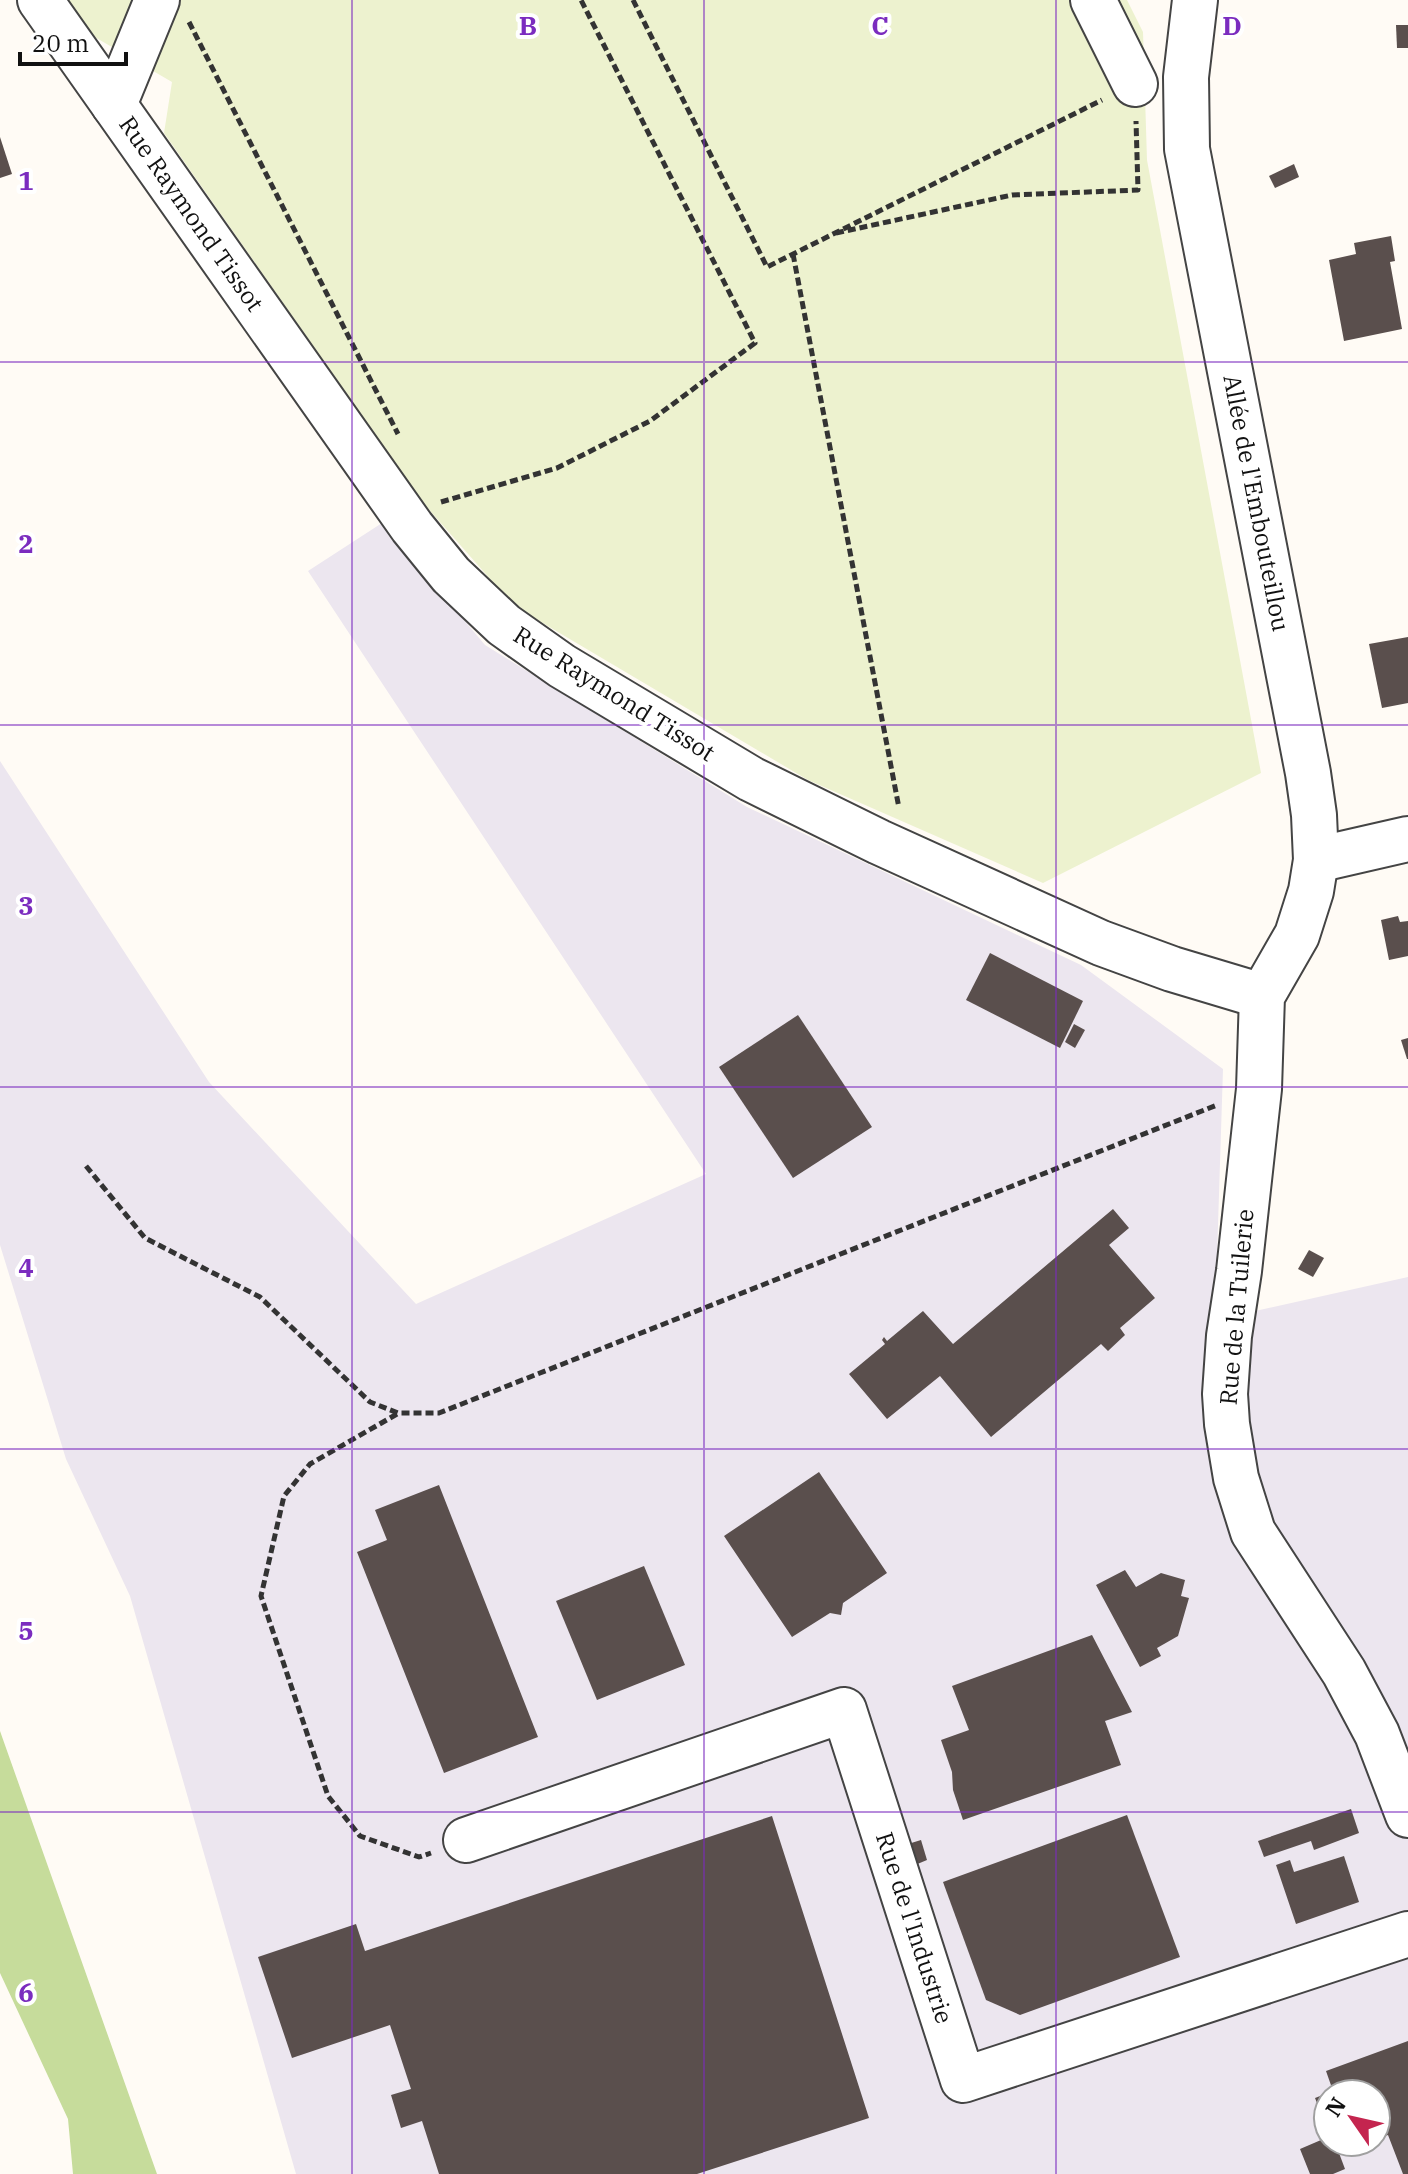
<svg xmlns="http://www.w3.org/2000/svg" width="1408" height="2174" viewBox="0 0 1408 2174" font-family="'IBM Plex Serif',serif">
  <style>
    .industrial { fill: #ece6ef; fill-rule: evenodd }
    .forest { fill: #c6dc9b }
    .pitch { fill: #edf2cf }
    .building { fill: #5a4f4d }
    .lines { fill: none; stroke-linecap: round; stroke-linejoin: round }
    .minor-casing { stroke: #444; stroke-width: 48 }
    .path { stroke: #333; stroke-width: 5; stroke-dasharray: 8 4; stroke-linecap: butt }
    .minor { stroke: #fff; stroke-width: 44 }
    .grid { fill: none; stroke: #7b2cbf; stroke-width: 2; stroke-opacity: 0.55 }
    .labels { text-anchor: middle; stroke-width: 8; stroke-linejoin: round; paint-order: stroke }
    .street-label { font-size: 24px; fill: #111; stroke: #fff }
    .grid-label { font-size: 26px; text-anchor: middle; font-weight: bold; fill: #7b2cbf; stroke: #fff; stroke-width: 8; stroke-linejoin: round; paint-order: stroke }
  </style>
  <rect width="100%" height="100%" fill="#fffbf5"/>
  <path class="industrial" d="M382,523L485,645L747,807L1081,965L1223,1069L1215,1320L1408,1277V2174H296L130,1596L66,1459L0,1245V761L209,1082L416,1304L706,1174L308,571ZM1328,2094H1376V2142H1328Z"/>
  <polygon class="forest" points="0,1731 157,2174 73,2174 68,2119 0,1973"/>
  <polygon class="pitch" points="68,0 1127,0 1143,32 1147,160 1261,773 1043,883 808,780 514,606 424,504 164,133 172,82 93,36"/>
  <g class="building">
    <polygon points="1396,25 1408,25 1408,48 1397,48"/>
    <polygon points="0,137 12,174 0,178"/>
    <polygon points="1294,164 1299,177 1275,188 1269,176"/>
    <polygon points="1391,236 1395,261 1390,262 1402,329 1344,341 1329,260 1356,254 1354,243"/>
    <polygon points="1408,637 1408,703 1382,708 1369,644"/>
    <polygon points="1398,916 1400,922 1408,921 1408,956 1389,960 1381,920"/>
    <polygon points="990,953 1083,1001 1060,1048 966,1000"/>
    <polygon points="798,1015 872,1127 793,1178 719,1067"/>
    <polygon points="1074,1024 1085,1030 1075,1048 1065,1042"/>
    <polygon points="1408,1038 1408,1059 1407,1059 1401,1040"/>
    <polygon points="1113,1209 1129,1228 1109,1245 1155,1298 1120,1328 1125,1335 1108,1351 1101,1344 991,1437 940,1376 887,1419 849,1374 885,1344 882,1340 884,1337 887,1341 923,1311 953,1344"/>
    <polygon points="1309,1250 1324,1258 1313,1277 1298,1269"/>
    <polygon points="819,1472 887,1573 843,1603 841,1615 830,1613 792,1637 724,1536"/>
    <polygon points="439,1485 538,1737 444,1773 357,1552 387,1540 375,1510"/>
    <polygon points="644,1566 685,1665 597,1700 556,1601"/>
    <polygon points="1125,1570 1136,1587 1161,1573 1185,1580 1181,1596 1189,1598 1178,1636 1157,1648 1161,1656 1140,1667 1096,1585"/>
    <polygon points="1092,1635 1132,1712 1105,1721 1121,1765 963,1820 953,1790 952,1772 941,1740 969,1730 952,1686"/>
    <polygon points="1351,1809 1359,1833 1314,1850 1311,1841 1264,1857 1258,1841"/>
    <polygon points="1127,1815 1180,1957 1020,2015 986,2000 943,1882"/>
    <polygon points="772,1816 869,2118 697,2174 439,2174 422,2121 401,2128 391,2095 411,2089 390,2025 292,2058 258,1957 356,1924 365,1951"/>
    <polygon points="921,1840 927,1860 915,1865 908,1844"/>
    <polygon points="1344,1856 1359,1902 1296,1924 1276,1865 1290,1860 1294,1872"/>
    <polygon points="1408,2041 1408,2174 1403,2174 1388,2135 1376,2139 1376,2094 1328,2094 1328,2131 1315,2098 1333,2091 1326,2071"/>
    <polygon points="1328,2137 1328,2142 1367,2142 1339,2153 1345,2169 1333,2174 1310,2174 1300,2149"/>
  </g>
  <g class="lines">
    <defs>
      <g id="minor">
        <polyline points="40,0 412,527 451,575 504,625 562,666 751,779 879,842 1101,943 1172,969 1262,996"/>
        <polyline points="1093,0 1135,84"/>
        <polyline points="1195,0 1186,77 1187,149 1308,773 1314,815 1316,860 1311,891 1297,935 1262,996 1259,1089 1239,1271 1229,1336 1225,1394 1227,1424 1236,1478 1253,1532 1344,1672 1377,1734 1408,1815"/>
        <polyline points="114,105 157,0"/>
        <polyline points="1316,860 1408,839"/>
        <polyline points="466,1840 844,1710 963,2080 1408,1934"/>
      </g>
    </defs>
    <use href="#minor" class="minor-casing"/>
    <g class="path">
      <polyline points="633,0 767,267 1102,100"/>
      <polyline points="189,22 398,434"/>
      <polyline points="836,233 1012,195 1138,190 1136,121"/>
      <polyline points="793,254 899,808"/>
      <polyline points="441,502 557,468 650,421 755,343 581,0"/>
      <polyline points="86,1166 145,1238 260,1297 370,1402 398,1413 439,1413 1217,1105"/>
      <polyline points="397,1414 310,1464 284,1496 261,1596 328,1796 360,1836 419,1857 431,1853"/>
    </g>
    <use href="#minor" class="minor"/>
  </g>
  <path class="grid" d="M352,0V2174M704,0V2174M1056,0V2174M0,362H1408M0,725H1408M0,1087H1408M0,1449H1408M0,1812H1408"/>
  <g class="labels">
    <g class="street-label">
      <text transform="translate(191 214) rotate(55)" y="8">Rue Raymond Tissot</text>
      <text transform="translate(1256 503) rotate(79)" y="8">Allée de l'Embouteillou</text>
      <text transform="translate(614 694) rotate(32)" y="8">Rue Raymond Tissot</text>
      <text transform="translate(1237 1307) rotate(-85)" y="8">Rue de la Tuilerie</text>
      <text transform="translate(914 1928) rotate(72)" y="8">Rue de l'Industrie</text>
    </g>
  </g>
  <g class="grid-label">
    <text x="528" y="35">B</text>
    <text x="880" y="35">C</text>
    <text x="1232" y="35">D</text>
    <text x="26" y="190">1</text>
    <text x="26" y="553">2</text>
    <text x="26" y="915">3</text>
    <text x="26" y="1277">4</text>
    <text x="26" y="1640">5</text>
    <text x="26" y="2002">6</text>
  </g>
  <g transform="translate(1352 2118) rotate(304)"><circle r="38" fill="#ffffff" stroke="#a0a0a0" stroke-width="2"/>
  <path d="M0-6L14 30L0 20L-14 30Z" fill="#c4254f"/>
  <text y="-12" font-size="22" font-weight="bold" text-anchor="middle" fill="#111111">N</text>
  </g>
  <path d="M20 52v12h106v-12" fill="none" stroke="#111111" stroke-width="4"/>
  <text x="32" y="52" font-size="24" fill="#111111" stroke="#ffffff" stroke-width="6" paint-order="stroke">20 m</text>
</svg>
